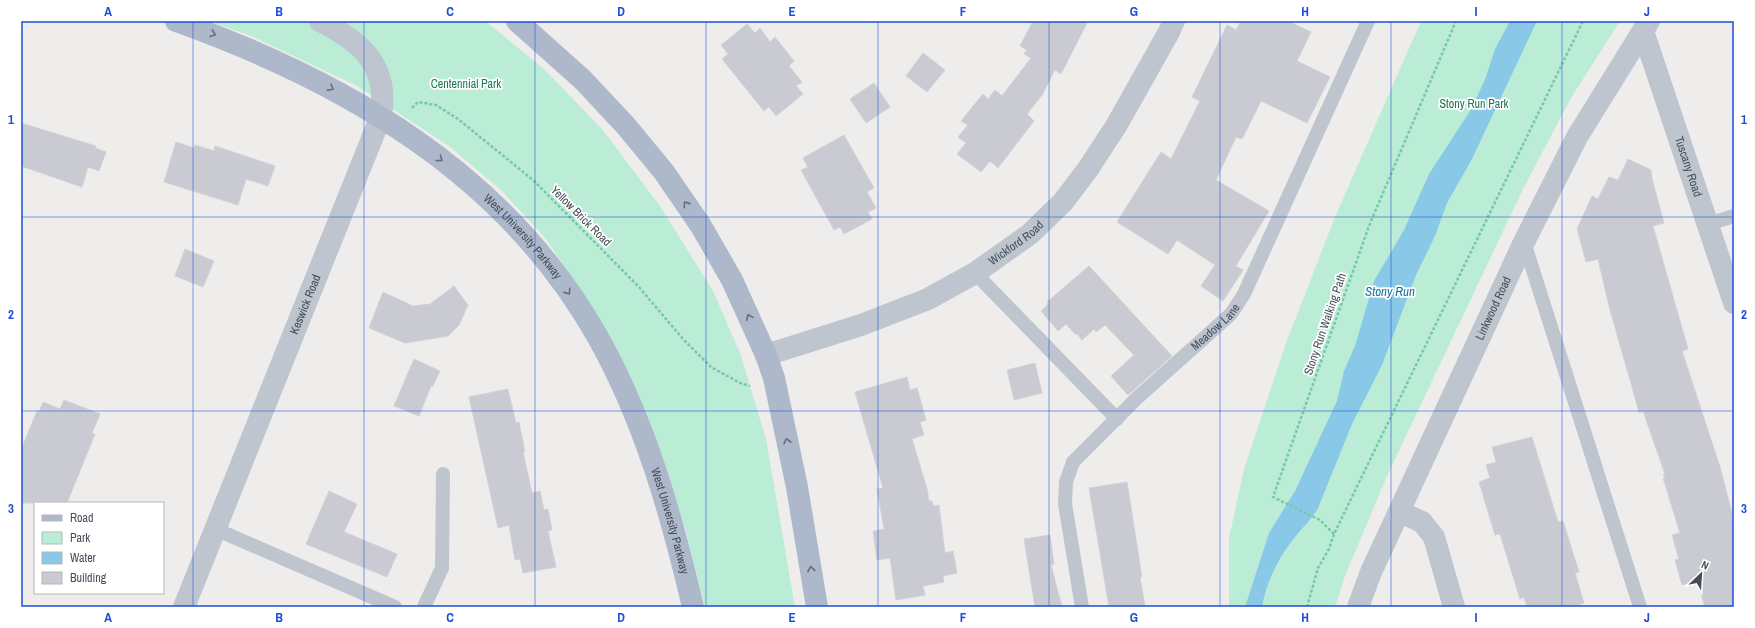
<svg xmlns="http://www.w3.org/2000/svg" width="1755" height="628" viewBox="0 0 1755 628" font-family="'Archivo Narrow',sans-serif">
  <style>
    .green { fill: #bbecd5 }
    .water { fill: #8ac8e7 }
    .building { fill: #cacbd2; stroke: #d1d2d8 }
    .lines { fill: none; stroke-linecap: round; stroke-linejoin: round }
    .path { stroke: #75c8aa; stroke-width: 2.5; stroke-dasharray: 3 2; stroke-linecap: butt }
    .service { stroke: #bec5ce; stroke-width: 14 }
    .minor { stroke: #bec5ce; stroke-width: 22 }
    .tertiary { stroke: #bec5ce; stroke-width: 22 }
    .primary { stroke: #adb8cb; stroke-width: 22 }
    .oneway { stroke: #656d7b }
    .grid { fill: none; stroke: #1d4ed8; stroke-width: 1; stroke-opacity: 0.55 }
    .labels { text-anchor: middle; stroke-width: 3.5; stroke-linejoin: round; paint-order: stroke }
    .park-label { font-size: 12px; fill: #1a7654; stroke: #fff }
    .street-label { font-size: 12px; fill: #464d59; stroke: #fff }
    .water-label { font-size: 13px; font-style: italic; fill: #1270a0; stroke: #fff }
    .neatline { fill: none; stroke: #1d4ed8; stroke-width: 1.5 }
    .grid-label { font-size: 13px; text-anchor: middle; font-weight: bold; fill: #1d4ed8 }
  </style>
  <rect width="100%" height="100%" fill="#efedec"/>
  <g class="green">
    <polygon points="207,21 485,21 544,69 602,129 660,206 713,291 740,353 766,439 795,607 705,607 686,531 646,413 590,305 546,239 502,191 449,146 357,86 249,35"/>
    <polygon points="1421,21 1620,21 1571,98 1524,187 1387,476 1345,576 1335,607 1229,607 1229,538 1244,469 1285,346 1335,217"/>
  </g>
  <path class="water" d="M1510,21H1537L1472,159L1447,203L1435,236L1416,275L1382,365L1352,424L1318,508C1312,519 1303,527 1295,537C1279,557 1266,582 1262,607H1245L1269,533L1295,491L1337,401L1344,371L1355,346L1374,281L1404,230L1429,174L1472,108L1486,77L1495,49Z"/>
  <g class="building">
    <polygon points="1033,21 1088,21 1061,74 1055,70 1042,95 1027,114 1034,121 998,168 990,161 981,172 957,154 966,143 958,137 968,125 961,121 983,94 988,99 995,90 1002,96 1031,58 1024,54 1027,50 1020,46"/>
    <polygon points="1241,21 1288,21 1311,32 1297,61 1330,77 1307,123 1261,101 1242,139 1236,137 1216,180 1269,211 1236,266 1243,270 1223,301 1201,286 1215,265 1177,240 1168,254 1117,222 1161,152 1171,159 1200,101 1192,97 1227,25 1236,30"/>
    <polygon points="747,24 755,33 760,28 770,42 775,37 794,61 789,66 802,82 796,86 803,94 776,116 769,107 764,111 722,59 728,54 721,45"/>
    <polygon points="923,53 945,70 927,92 906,76"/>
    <polygon points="874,83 890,107 866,123 850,99"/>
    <polygon points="21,123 96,146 95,148 106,152 99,171 88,167 82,187 21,166"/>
    <polygon points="844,135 874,188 867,192 876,208 868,212 872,219 844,234 840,227 834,230 801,170 808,167 803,158"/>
    <polygon points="176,142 194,148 195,145 214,151 215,146 275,166 268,186 246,179 238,205 164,182"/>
    <polygon points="1628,159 1651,170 1652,179 1664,223 1653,226 1688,349 1682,351 1720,467 1734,521 1734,607 1705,607 1697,581 1682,585 1675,560 1679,559 1672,535 1680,533 1663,478 1665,478 1663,474 1665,474 1643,411 1639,413 1636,401 1610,310 1598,259 1586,262 1577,229 1592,196 1598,199 1609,177 1618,180"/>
    <polygon points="185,249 214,261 203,287 175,276"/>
    <polygon points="1089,266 1172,356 1128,395 1111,376 1134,355 1105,325 1096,332 1094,329 1082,340 1077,334 1075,334 1066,324 1058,331 1041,311 1048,304 1047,302"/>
    <polygon points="454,286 468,305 459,325 448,336 405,343 369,328 383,292 413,306 430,304"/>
    <polygon points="414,359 440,371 433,386 431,386 419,416 394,406"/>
    <polygon points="1035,363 1042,393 1014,400 1007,370"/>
    <polygon points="907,377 910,390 917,388 926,420 920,422 924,435 912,439 927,489 929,501 932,501 933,506 939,505 945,553 953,551 957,573 943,576 944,582 923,586 925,595 896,600 890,558 877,560 873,531 884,529 877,489 883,488 855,392"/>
    <polygon points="508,389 516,423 519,422 525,452 523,452 532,493 540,491 544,510 548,509 552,530 548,531 556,567 523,573 520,559 515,560 509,525 498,528 469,397"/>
    <polygon points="64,400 100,414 92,433 95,434 67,503 21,503 21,450 37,411 39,412 43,402 60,409"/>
    <polygon points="1532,437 1558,522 1563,521 1579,572 1575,573 1584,603 1571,607 1527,607 1524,597 1520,599 1500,534 1495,535 1479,482 1490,478 1486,465 1496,462 1492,447"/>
    <polygon points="1127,482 1142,577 1140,577 1145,607 1109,607 1089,488"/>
    <polygon points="329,491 357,504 344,532 397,554 387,577 306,544"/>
    <polygon points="1050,535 1054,564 1051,565 1062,607 1035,607 1024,539"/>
  </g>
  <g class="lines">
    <g class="path">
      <polyline points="412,108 418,102 436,105 458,119 533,180 638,286 683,339 711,367 740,383 750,386"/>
      <polyline points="1334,534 1320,520 1273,497 1369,226 1456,21"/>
      <polyline points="1307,607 1318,568 1329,549 1334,534 1583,21"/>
    </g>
    <g class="service">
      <polyline points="1708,224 1734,216"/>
      <polyline points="1524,242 1640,607"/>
      <polyline points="975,273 1117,419"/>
      <polyline points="215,529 395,607"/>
      <polyline points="424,607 442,568 443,474"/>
      <path id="s1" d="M1082,607L1065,504L1066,482L1073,462L1137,398L1231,314L1244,294L1368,21"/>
    </g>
    <g class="minor">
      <path id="s2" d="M1643,31L1734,303"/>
      <path id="s3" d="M766,355L861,325L928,299L975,273L1030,234L1063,202L1088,169L1116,126L1169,32L1174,21"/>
      <polyline points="1400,512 1422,522 1434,537 1454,607"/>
      <path id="s4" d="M1358,607L1371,572L1524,242L1577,137L1649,21"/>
    </g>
    <path class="tertiary" id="s5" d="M184,607L381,116C389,66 362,42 320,21"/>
    <g class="primary">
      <path id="s6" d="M176,21C346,82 504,173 596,334C644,418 671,513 693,607"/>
      <polyline points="517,21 583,80 626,126 664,172 701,226 732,280 766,355 774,378 797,487 817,607"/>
    </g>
  </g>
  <defs><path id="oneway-chevron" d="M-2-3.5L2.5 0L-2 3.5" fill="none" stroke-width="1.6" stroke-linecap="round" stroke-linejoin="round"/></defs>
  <g class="oneway">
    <use href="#oneway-chevron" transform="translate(213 34) rotate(20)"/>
    <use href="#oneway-chevron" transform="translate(331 88) rotate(29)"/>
    <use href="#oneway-chevron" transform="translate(440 159) rotate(36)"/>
    <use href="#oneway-chevron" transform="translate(686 204) rotate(-125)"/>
    <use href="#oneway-chevron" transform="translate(568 292) rotate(55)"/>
    <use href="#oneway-chevron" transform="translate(749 317) rotate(-114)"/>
    <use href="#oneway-chevron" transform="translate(787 441) rotate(-102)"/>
    <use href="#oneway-chevron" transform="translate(811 569) rotate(-99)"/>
  </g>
  <path class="grid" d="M193,21V607M364,21V607M535,21V607M706,21V607M878,21V607M1049,21V607M1220,21V607M1391,21V607M1562,21V607M21,217H1734M21,411H1734"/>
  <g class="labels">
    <g class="park-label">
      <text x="466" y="88">Centennial Park</text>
      <text x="1474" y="108">Stony Run Park</text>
    </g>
    <g class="street-label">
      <text dy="4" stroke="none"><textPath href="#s2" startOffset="143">Tuscany Road</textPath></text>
      <text transform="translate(581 216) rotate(45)" y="4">Yellow Brick Road</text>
      <text dy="4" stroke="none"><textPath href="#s6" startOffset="413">West University Parkway</textPath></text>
      <text dy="4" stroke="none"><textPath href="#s3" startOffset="276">Wickford Road</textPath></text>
      <text dy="4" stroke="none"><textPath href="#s5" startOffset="326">Keswick Road</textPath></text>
      <text dy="4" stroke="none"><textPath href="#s4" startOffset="328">Linkwood Road</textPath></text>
      <text transform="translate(1325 324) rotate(-71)" y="4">Stony Run Walking Path</text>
      <text dy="4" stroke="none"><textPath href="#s1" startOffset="344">Meadow Lane</textPath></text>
      <text dy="4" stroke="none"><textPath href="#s6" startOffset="737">West University Parkway</textPath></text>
    </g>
    <g class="water-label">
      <text x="1390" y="296">Stony Run</text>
    </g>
  </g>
  <rect width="1755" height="628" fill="none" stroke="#ffffff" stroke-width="44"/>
  <rect x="34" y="502" width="130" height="92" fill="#ffffff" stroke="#b5b8bd"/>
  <rect x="42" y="515" width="20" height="6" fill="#adb8cb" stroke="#b5b8bd"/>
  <text x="70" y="522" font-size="12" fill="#464d59">Road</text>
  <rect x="42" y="532" width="20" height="12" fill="#bbecd5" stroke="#b5b8bd"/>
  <text x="70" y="542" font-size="12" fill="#464d59">Park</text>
  <rect x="42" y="552" width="20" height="12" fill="#8ac8e7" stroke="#b5b8bd"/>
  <text x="70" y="562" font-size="12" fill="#464d59">Water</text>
  <rect x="42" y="572" width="20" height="12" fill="#cacbd2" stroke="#b5b8bd"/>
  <text x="70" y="582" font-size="12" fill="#464d59">Building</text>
  <g transform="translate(1701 574) rotate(25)" stroke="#ffffff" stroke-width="3" paint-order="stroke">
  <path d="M0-3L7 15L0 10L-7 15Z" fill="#464d59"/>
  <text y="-6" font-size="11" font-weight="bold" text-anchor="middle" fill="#464d59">N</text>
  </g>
  <rect x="22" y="22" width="1711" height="584" class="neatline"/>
  <g class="grid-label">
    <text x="108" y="16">A</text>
    <text x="279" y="16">B</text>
    <text x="450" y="16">C</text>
    <text x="621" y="16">D</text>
    <text x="792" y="16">E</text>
    <text x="963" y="16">F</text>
    <text x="1134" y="16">G</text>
    <text x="1305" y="16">H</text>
    <text x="1476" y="16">I</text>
    <text x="1647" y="16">J</text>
    <text x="11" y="124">1</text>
    <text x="1744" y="124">1</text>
    <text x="11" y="319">2</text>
    <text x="1744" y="319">2</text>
    <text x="11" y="513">3</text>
    <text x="1744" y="513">3</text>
    <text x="108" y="622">A</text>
    <text x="279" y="622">B</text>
    <text x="450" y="622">C</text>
    <text x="621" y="622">D</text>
    <text x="792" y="622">E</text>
    <text x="963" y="622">F</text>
    <text x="1134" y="622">G</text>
    <text x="1305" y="622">H</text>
    <text x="1476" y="622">I</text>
    <text x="1647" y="622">J</text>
  </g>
</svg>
